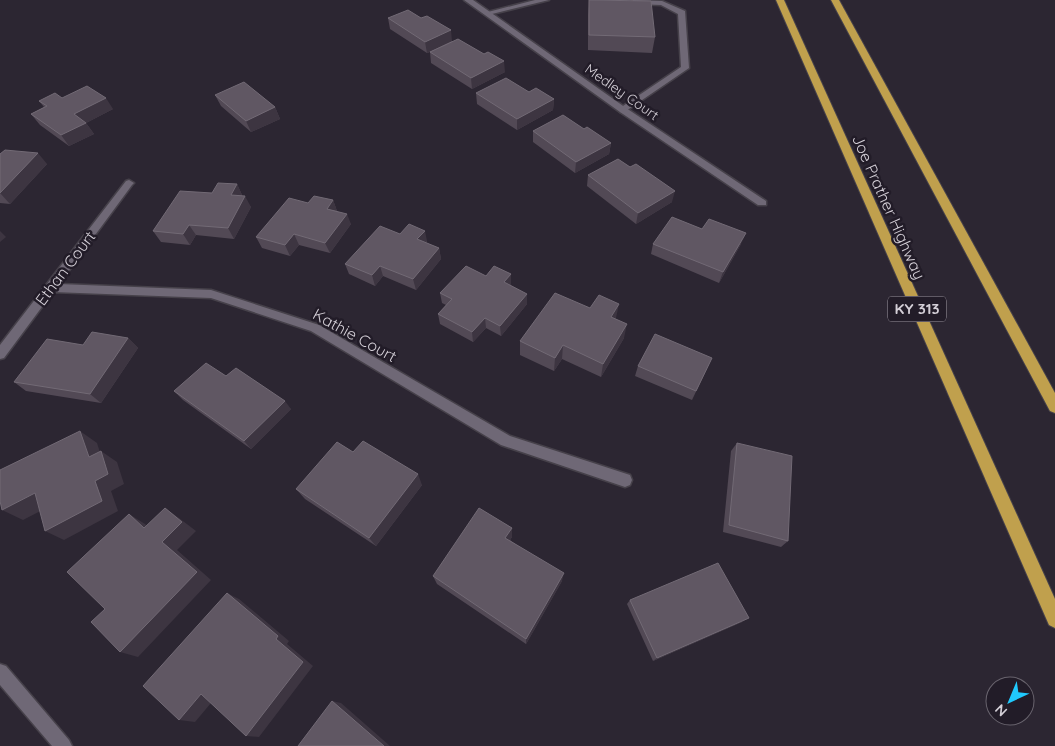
<svg xmlns="http://www.w3.org/2000/svg" width="1055" height="746" viewBox="0 0 1055 746" font-family="Quicksand,sans-serif">
  <style>
    .lines { fill: none; stroke-linecap: round; stroke-linejoin: round }
    .service-casing { stroke: #46414a; stroke-width: 3 }
    .minor-casing { stroke: #46414a; stroke-width: 3 }
    .trunk-casing { stroke: #46414a; stroke-width: 2 }
    .service { fill: #6f6876; fill-rule: evenodd }
    .minor { fill: #6f6876; fill-rule: evenodd }
    .trunk { fill: #c0a04d; fill-rule: evenodd }
    .wall { fill: #524955 }
    .shaded-wall { fill: #3d3541 }
    .building { fill: #605763; stroke: #726a75 }
    .labels { text-anchor: middle; stroke-width: 5; stroke-linejoin: round; paint-order: stroke }
    .far-street-label { font-size: 14px; fill: #d4cfd7; stroke: #221c28 }
    .shield { fill: #221c28; stroke: #9f99a2; stroke-width: 1 }
    .shield-label { font-size: 15px; font-weight: bold; fill: #d4cfd7 }
    .street-label { font-size: 16px; fill: #d4cfd7; stroke: #221c28 }
  </style>
  <rect width="100%" height="100%" fill="#2c2632"/>
  <g class="lines">
    <defs>
      <g id="service">
        <polygon points="535,0 549,0 488,15 484,13"/>
        <polygon points="633,0 662,1 685,11 689,68 623,113 620,112 620,108 681,67 678,14 661,5 636,4 632,2"/>
      </g>
      <g id="minor">
        <polygon points="464,0 473,0 626,108 766,201 766,205 758,205 620,112"/>
        <polygon points="129,180 134,183 132,185 59,284 211,290 319,325 510,436 630,475 632,480 630,485 625,487 501,445 311,331 211,298 53,292 4,358 0,359 0,345 126,181"/>
        <polygon points="0,664 6,666 69,740 72,746 52,746 0,685"/>
      </g>
      <g id="trunk">
        <polygon points="776,0 784,0 1055,599 1055,628 1049,625"/>
        <polygon points="831,0 839,0 1055,393 1055,413 1050,411"/>
      </g>
    </defs>
    <use href="#service" class="service-casing"/>
    <use href="#minor" class="minor-casing"/>
    <use href="#trunk" class="trunk-casing"/>
    <use href="#service" class="service"/>
    <use href="#minor" class="minor"/>
    <use href="#trunk" class="trunk"/>
  </g>
  <g class="wall">
    <polygon points="589,0 655,37 652,53 588,50 588,15"/>
    <polygon points="388,18 452,41 505,72 472,89 431,63 430,52 427,53 390,29"/>
    <polygon points="529,92 554,99 553,110 517,130 477,104 476,93"/>
    <polygon points="215,95 275,107 280,119 251,132 221,106"/>
    <polygon points="62,98 113,109 86,123 94,134 69,146 40,125 31,114 44,107 39,101"/>
    <polygon points="584,129 611,143 609,154 575,173 533,142 533,131"/>
    <polygon points="0,154 47,164 10,204 0,203"/>
    <polygon points="588,175 672,202 636,224 587,186"/>
    <polygon points="237,184 242,195 242,196 251,207 234,239 196,235 190,245 161,242 153,231 212,193"/>
    <polygon points="333,200 337,211 351,224 330,253 299,245 290,256 262,248 256,237 308,203"/>
    <polygon points="400,234 427,241 426,243 439,248 441,259 416,290 383,276 375,286 349,274 345,264"/>
    <polygon points="653,244 741,244 719,283 651,254"/>
    <polygon points="511,274 511,284 510,285 527,304 501,336 486,328 473,342 440,324 438,314 446,305 442,303 440,293 486,276"/>
    <polygon points="590,308 616,318 615,319 624,338 601,377 562,359 554,371 520,355 520,341"/>
    <polygon points="128,338 138,348 101,403 26,391 14,382 83,345"/>
    <polygon points="712,358 692,400 635,376 638,366"/>
    <polygon points="226,376 291,409 251,449 183,400 174,391"/>
    <polygon points="737,443 788,541 781,547 723,532 731,451"/>
    <polygon points="353,452 422,485 376,546 305,499 296,489"/>
    <polygon points="512,528 512,537 510,540 562,581 526,644 437,584 433,576"/>
    <polygon points="630,600 742,622 653,661 627,604"/>
  </g>
  <g class="shaded-wall">
    <polygon points="451,30 452,41 427,53 425,42"/>
    <polygon points="504,61 505,72 472,89 471,78"/>
    <polygon points="106,98 113,109 86,123 94,134 69,146 61,135 74,114"/>
    <polygon points="554,99 553,110 517,130 517,119"/>
    <polygon points="275,107 280,119 251,132 246,121"/>
    <polygon points="611,143 609,154 575,173 576,162"/>
    <polygon points="38,153 47,164 10,204 0,193"/>
    <polygon points="237,184 242,195 236,206 231,195"/>
    <polygon points="675,191 672,202 636,224 638,213"/>
    <polygon points="245,196 251,207 234,239 228,228"/>
    <polygon points="333,200 337,211 327,209"/>
    <polygon points="347,214 351,224 330,253 325,243"/>
    <polygon points="189,225 196,235 190,245 183,234"/>
    <polygon points="0,231 6,237 0,242"/>
    <polygon points="425,231 427,241 420,250 417,239"/>
    <polygon points="746,233 741,244 719,283 723,272"/>
    <polygon points="294,234 299,245 290,256 285,245"/>
    <polygon points="439,248 441,259 416,290 413,279"/>
    <polygon points="380,266 383,276 375,286 372,275"/>
    <polygon points="511,274 511,284 504,293 504,282"/>
    <polygon points="527,294 527,304 501,336 500,326"/>
    <polygon points="619,304 616,318 608,331 611,317"/>
    <polygon points="485,318 486,328 473,342 472,332"/>
    <polygon points="627,324 624,338 601,377 603,364"/>
    <polygon points="128,338 138,348 101,403 90,394"/>
    <polygon points="563,345 562,359 554,371 555,358"/>
    <polygon points="285,401 291,409 251,449 244,441"/>
    <polygon points="80,431 97,443 105,468 89,457"/>
    <polygon points="101,451 117,462 124,484 111,491 118,511 64,540 45,531 95,481"/>
    <polygon points="418,474 422,485 376,546 369,538"/>
    <polygon points="35,493 54,504 23,520 2,510"/>
    <polygon points="165,508 179,518 196,531 177,550 211,580 138,657 120,652 162,542"/>
    <polygon points="129,514 145,524 159,537 144,528"/>
    <polygon points="512,528 512,537 506,546 505,538"/>
    <polygon points="564,573 562,581 526,644 526,639"/>
    <polygon points="227,593 239,599 289,641 287,644 313,666 259,737 246,736 276,639"/>
    <polygon points="749,618 742,622 653,661 657,658"/>
    <polygon points="201,694 216,697 195,722 179,720"/>
    <polygon points="332,701 341,703 390,746 384,746"/>
  </g>
  <g class="building">
    <polygon points="589,0 651,1 655,37 589,35"/>
    <polygon points="408,10 421,18 427,16 451,30 425,42 388,18"/>
    <polygon points="458,39 484,54 488,52 504,61 471,78 430,52"/>
    <polygon points="506,78 529,92 536,88 554,99 517,119 476,93"/>
    <polygon points="244,82 275,107 246,121 215,95"/>
    <polygon points="87,86 106,98 74,114 86,123 61,135 31,114 47,106 39,101 55,93 62,98"/>
    <polygon points="563,115 584,129 587,127 611,143 576,162 533,131"/>
    <polygon points="5,150 38,153 0,193 0,154"/>
    <polygon points="618,159 630,167 636,164 675,191 638,213 588,175"/>
    <polygon points="218,183 237,184 231,195 245,196 228,228 189,225 183,234 153,231 180,191 212,193"/>
    <polygon points="314,196 333,200 327,209 347,214 325,243 294,234 285,245 256,237 289,198 308,203"/>
    <polygon points="672,217 702,229 709,219 746,233 723,272 653,244"/>
    <polygon points="409,224 425,231 417,239 439,248 413,279 380,266 372,275 345,264 380,226 400,234"/>
    <polygon points="466,266 486,276 494,266 511,274 504,282 527,294 500,326 485,318 472,332 438,314 452,299 440,293"/>
    <polygon points="555,293 590,308 599,295 619,304 611,317 627,324 603,364 563,345 555,358 520,341"/>
    <polygon points="92,332 128,338 90,394 14,382 47,339 83,345"/>
    <polygon points="655,334 712,358 696,391 638,366"/>
    <polygon points="206,363 226,376 236,368 285,401 244,441 174,391"/>
    <polygon points="80,431 89,457 101,451 108,474 95,481 102,501 45,531 35,493 2,510 0,501 0,470"/>
    <polygon points="363,441 418,474 369,538 296,489 337,442 353,452"/>
    <polygon points="737,443 792,456 788,541 729,525"/>
    <polygon points="165,508 182,522 162,542 197,572 120,652 91,622 105,609 67,572 129,514 144,528"/>
    <polygon points="479,508 512,528 505,538 564,573 526,639 433,576"/>
    <polygon points="718,563 749,618 657,658 630,600"/>
    <polygon points="227,593 278,636 276,639 303,662 246,736 201,694 179,720 143,686"/>
    <polygon points="332,701 384,746 298,746"/>
  </g>
  <g class="labels">
    <g class="far-street-label">
      <text transform="translate(622 92) rotate(35)" y="5">Medley Court</text>
    </g>
    <rect class="shield" x="888" y="296.5" width="58" height="25" rx="4"/>
    <g class="shield-label">
      <text x="917" y="314">KY 313</text>
    </g>
    <g class="street-label">
      <text transform="translate(889 207) rotate(66)" y="6">Joe Prather Highway</text>
      <text transform="translate(65 268) rotate(-53)" y="6">Ethan Court</text>
      <text transform="translate(355 335) rotate(29)" y="6">Kathie Court</text>
    </g>
  </g>
  <g transform="translate(1010 701) rotate(224)"><circle r="24" fill="#221c28" stroke="#69646e"/>
  <path d="M0-4L9 19L0 12L-9 19Z" fill="#20c9fd"/>
  <text y="-8" font-size="14" font-weight="bold" text-anchor="middle" fill="#d4cfd7">N</text>
  </g>
</svg>
